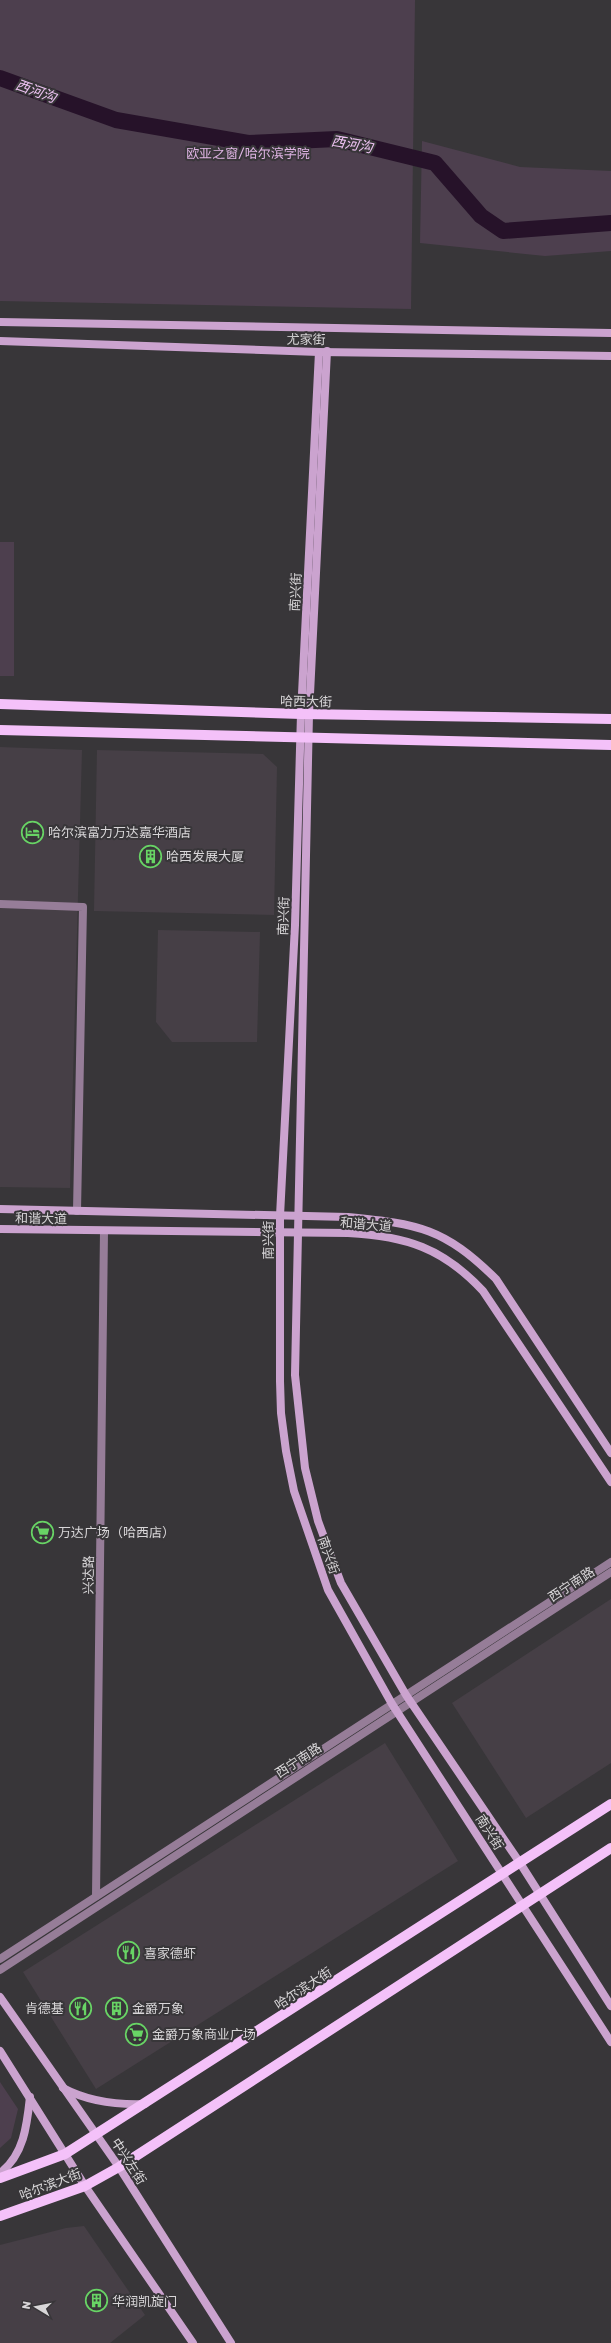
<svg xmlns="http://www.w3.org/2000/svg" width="611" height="2343" viewBox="0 0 611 2343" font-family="Rubik,'Noto Sans SC',sans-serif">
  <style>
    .built { fill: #463f46 }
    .green { fill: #4d3f4e }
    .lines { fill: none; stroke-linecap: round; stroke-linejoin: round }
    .river { stroke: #261229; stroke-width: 16 }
    .street { stroke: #967d98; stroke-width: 8 }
    .secondary { stroke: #cba3cf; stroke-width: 8 }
    .primary { stroke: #f4c1f9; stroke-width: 10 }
    .labels { text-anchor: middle; stroke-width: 4; stroke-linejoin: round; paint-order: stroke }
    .park-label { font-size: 13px; fill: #dfb4e4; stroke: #383639 }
    .street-label { font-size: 13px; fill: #d8d6d8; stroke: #383639 }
    .poi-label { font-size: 13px; fill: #d8d6d8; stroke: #383639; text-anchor: start }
    .water-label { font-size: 14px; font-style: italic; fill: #eec3f3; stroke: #383639 }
  </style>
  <rect width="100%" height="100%" fill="#383639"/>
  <g class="built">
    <polygon points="0,747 82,750 70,1188 0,1187"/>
    <polygon points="97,750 263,754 277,767 274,915 94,911"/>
    <polygon points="158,930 260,932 257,1042 172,1042 156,1022"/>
    <polygon points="611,1599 611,1763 526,1818 452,1703"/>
    <polygon points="385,1743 458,1861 96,2089 23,1972"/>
    <polygon points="84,2226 145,2315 110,2343 0,2343 0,2245 66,2228"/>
  </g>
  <g class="green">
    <polygon points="0,0 415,0 411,309 0,301"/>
    <polygon points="422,141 520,167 611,171 611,251 545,256 420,243"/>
    <rect x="0" y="542" width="14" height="134"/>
    <polygon points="0,2082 18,2109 11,2138 0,2148"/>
  </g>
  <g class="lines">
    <polyline class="river" points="0,78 116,120 248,143 337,139 435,163 481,216 503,231 611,223"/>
    <g class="street">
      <polyline points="0,904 83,907 77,1211"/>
      <polyline points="96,1896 104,1231"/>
      <polyline points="0,1959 611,1562"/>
      <polyline points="0,1970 611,1572"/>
    </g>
    <g class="secondary">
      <polyline points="0,322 611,333"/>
      <polyline points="0,341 319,352 611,356"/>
      <polyline points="327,351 309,714 295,1375 305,1468 318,1521 341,1583 406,1695 520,1863 611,2006"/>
      <polyline points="319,352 301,714 295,925 280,1216 280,1381 281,1413 286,1451 294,1491 328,1590 392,1704 611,2042"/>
      <path d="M0,1209L348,1217C419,1224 444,1228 496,1279L611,1453"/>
      <path d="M0,1229L348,1233C406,1236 443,1248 483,1291L611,1482"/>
      <polyline points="0,1997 119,2167 231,2343"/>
      <polyline points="0,2051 85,2186 193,2343"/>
      <path d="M63,2088C89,2102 116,2105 145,2104"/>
      <path d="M0,2173C24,2155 27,2125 30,2097"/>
    </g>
    <g class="primary">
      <polyline points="0,704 301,714 611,719"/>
      <polyline points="0,730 611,745"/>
      <polyline points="0,2178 65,2154 611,1804"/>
      <polyline points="0,2216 85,2186 119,2167 611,1848"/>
    </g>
  </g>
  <defs>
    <symbol id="hotel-ring" viewBox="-11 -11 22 22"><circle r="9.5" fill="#383639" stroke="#68d465" stroke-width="1.5"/><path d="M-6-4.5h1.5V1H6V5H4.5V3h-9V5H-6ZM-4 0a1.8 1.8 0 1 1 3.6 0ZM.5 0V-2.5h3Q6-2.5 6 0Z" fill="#68d465"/></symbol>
    <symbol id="building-ring" viewBox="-11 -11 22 22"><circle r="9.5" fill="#383639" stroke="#68d465" stroke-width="1.5"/><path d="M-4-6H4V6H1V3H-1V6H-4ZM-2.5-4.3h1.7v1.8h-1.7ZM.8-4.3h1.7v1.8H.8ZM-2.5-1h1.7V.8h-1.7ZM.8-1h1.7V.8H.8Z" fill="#68d465"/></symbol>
    <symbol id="supermarket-ring" viewBox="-11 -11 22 22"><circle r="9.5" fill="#383639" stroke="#68d465" stroke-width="1.5"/><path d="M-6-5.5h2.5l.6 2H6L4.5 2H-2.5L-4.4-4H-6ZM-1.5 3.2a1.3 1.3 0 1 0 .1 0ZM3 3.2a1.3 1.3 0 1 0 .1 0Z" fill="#68d465"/></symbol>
    <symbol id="restaurant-ring" viewBox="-11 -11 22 22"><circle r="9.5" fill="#383639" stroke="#68d465" stroke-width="1.5"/><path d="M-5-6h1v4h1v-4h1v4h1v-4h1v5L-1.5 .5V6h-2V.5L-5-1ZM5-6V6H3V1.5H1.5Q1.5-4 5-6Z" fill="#68d465"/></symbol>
  </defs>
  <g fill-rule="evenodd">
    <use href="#hotel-ring" x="20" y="820" width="25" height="25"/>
    <use href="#building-ring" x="138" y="844" width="25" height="25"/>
    <use href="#supermarket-ring" x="30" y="1520" width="25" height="25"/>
    <use href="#restaurant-ring" x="116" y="1940" width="25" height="25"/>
    <use href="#restaurant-ring" x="68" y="1996" width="25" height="25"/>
    <use href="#building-ring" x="104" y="1996" width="25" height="25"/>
    <use href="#supermarket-ring" x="124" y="2022" width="25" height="25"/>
    <use href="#building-ring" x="84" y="2288" width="25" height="25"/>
  </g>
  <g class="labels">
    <g class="park-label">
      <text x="248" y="158">欧亚之窗/哈尔滨学院</text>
    </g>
    <g class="street-label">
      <text transform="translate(306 339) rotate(1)" y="5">尤家街</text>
      <text transform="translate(295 592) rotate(-87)" y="5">南兴街</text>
      <text transform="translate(306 701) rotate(1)" y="5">哈西大街</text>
      <text transform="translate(283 916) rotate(-88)" y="5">南兴街</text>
      <text transform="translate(41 1218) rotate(1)" y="5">和谐大道</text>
      <text transform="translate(366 1224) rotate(5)" y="5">和谐大道</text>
      <text transform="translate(268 1240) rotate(-90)" y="5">南兴街</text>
      <text transform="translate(329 1555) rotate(71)" y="5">南兴街</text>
      <text transform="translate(88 1575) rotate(-89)" y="5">兴达路</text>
      <text transform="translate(571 1584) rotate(-33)" y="5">西宁南路</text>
      <text transform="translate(298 1760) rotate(-33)" y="5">西宁南路</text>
      <text transform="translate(490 1832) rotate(57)" y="5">南兴街</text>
      <text transform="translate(303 1988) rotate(-33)" y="5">哈尔滨大街</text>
      <text transform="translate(129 2161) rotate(57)" y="5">中兴左街</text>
      <text transform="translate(50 2184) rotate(-21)" y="5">哈尔滨大街</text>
    </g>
    <g class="poi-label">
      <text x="48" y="837">哈尔滨富力万达嘉华酒店</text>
      <text x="166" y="861">哈西发展大厦</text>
      <text x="58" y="1537">万达广场（哈西店）</text>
      <text x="144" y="1958">喜家德虾</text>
      <text x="64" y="2013" text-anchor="end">肯德基</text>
      <text x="132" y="2013">金爵万象</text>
      <text x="152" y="2039">金爵万象商业广场</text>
      <text x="112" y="2306">华润凯旋门</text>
    </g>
    <g class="water-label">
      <text transform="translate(36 91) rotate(20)" y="5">西河沟</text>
      <text transform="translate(352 144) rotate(10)" y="5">西河沟</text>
    </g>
  </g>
  <g transform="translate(36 2307) rotate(280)" stroke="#383639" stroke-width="3" paint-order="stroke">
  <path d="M0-3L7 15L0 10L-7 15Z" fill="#d8d6d8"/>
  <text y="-6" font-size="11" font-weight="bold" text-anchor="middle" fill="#d8d6d8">N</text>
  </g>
</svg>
